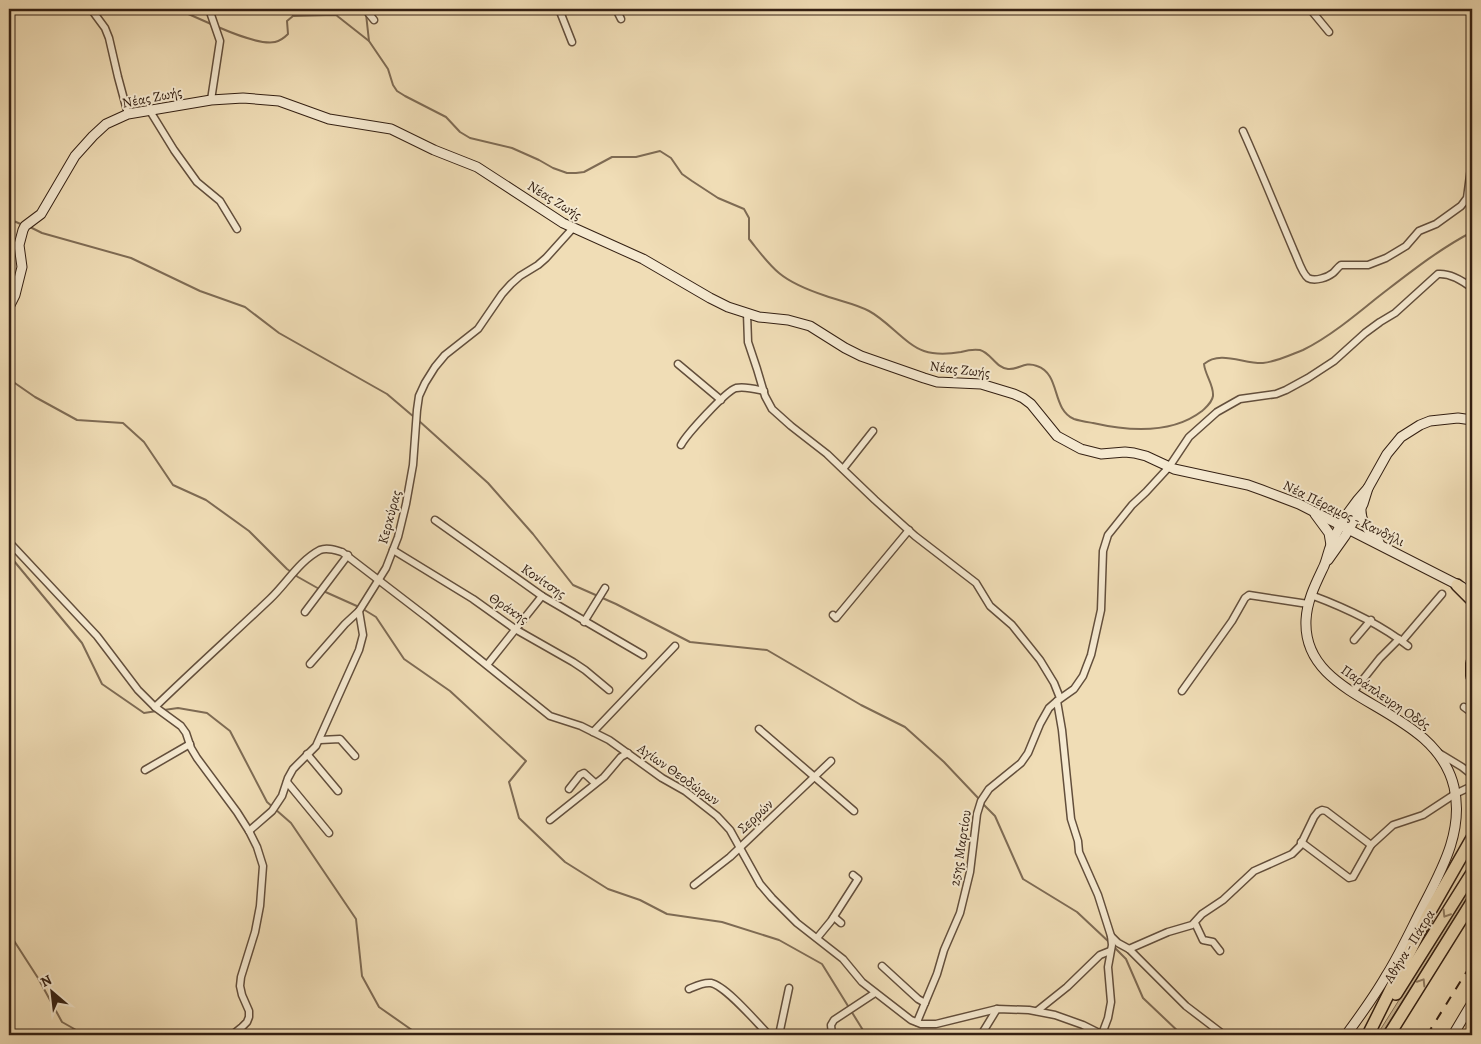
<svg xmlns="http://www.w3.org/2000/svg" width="1481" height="1044" viewBox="0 0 1481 1044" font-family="Alegreya,serif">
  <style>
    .green { fill: #d0bd9a; stroke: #826e56 }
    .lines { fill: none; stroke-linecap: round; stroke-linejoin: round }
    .stream { stroke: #7e6b54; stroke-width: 2 }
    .street-casing { stroke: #634f3c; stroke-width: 9 }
    .secondary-casing { stroke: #342013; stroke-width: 11 }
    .highway-casing { stroke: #342013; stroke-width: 14 }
    .street { stroke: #f5e9d0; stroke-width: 6 }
    .secondary { stroke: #f5e9d0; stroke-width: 9 }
    .highway { stroke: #f0ddb6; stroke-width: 11 }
    .rail { stroke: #342013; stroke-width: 2; stroke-dasharray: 9 9; stroke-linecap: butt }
    .oneway { stroke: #927e64 }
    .labels { text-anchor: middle; stroke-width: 4; stroke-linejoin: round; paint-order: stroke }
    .street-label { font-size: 14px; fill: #342013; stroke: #f5e9d0 }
  </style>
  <rect width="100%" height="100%" fill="#f0ddb6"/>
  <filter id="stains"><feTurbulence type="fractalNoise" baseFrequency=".004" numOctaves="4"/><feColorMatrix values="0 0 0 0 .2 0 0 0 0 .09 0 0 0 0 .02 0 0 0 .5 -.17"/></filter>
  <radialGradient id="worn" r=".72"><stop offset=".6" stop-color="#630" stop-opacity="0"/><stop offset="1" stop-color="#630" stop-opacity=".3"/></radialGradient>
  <polygon class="green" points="1472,884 1472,890 1381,1035 1377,1035"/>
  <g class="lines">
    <g class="stream">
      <polyline points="177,9 211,24"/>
      <polyline points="292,9 293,16"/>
      <polyline points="366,14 369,41"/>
      <path d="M218,27C232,33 260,45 275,42C280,41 284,38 288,34L287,21L293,16L336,15L369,41L388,69L393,85L397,91L405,96L446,117L460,132L470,138L512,148L539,160L553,168L567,173H576L584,172L612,157H636L660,151L671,158L682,174L692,181L718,198L744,209L749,218V239C758,250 768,264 779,273C792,284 811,291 826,296C840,301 856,304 869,311C888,321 906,345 924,351C936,355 949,354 961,352C968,350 974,349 980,350C991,353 996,368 1008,369C1019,370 1024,361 1037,366C1061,374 1051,409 1074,419C1080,421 1087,422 1093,423C1128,431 1171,435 1202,411C1206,407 1212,403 1213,396C1214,385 1205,375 1204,364C1220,350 1244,364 1263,363C1276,362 1290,355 1303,350C1328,338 1356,315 1378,297C1408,274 1439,249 1472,232"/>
      <polyline points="9,219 23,225"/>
      <polyline points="30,227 42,233 131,258 200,291 245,307 279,333 387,394 414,417"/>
      <polyline points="9,379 35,397 77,420 123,423 144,442 173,485 206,500 249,531 287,569 298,577 321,590 359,607"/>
      <polyline points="418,420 488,483 533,534 573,585 616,604 690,642 767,650 861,705 905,727 944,762 980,800"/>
      <polyline points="9,555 82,643 102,684 144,713 157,711"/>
      <polyline points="363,609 376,617 404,659 450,691 526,761 509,782 519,818 565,862 608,889 640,900 667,914 722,922 779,940 822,964 866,1035"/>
      <polyline points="164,710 178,708 207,713 230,731 267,802 291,823 356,919 362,976 379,1007 419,1035"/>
      <polyline points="983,804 995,816 1023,879 1077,912 1109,942"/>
      <polyline points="9,933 38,978 62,1022 85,1035"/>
      <polyline points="1114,947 1126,959 1143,998 1182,1035"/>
    </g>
    <defs>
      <g id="street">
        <polyline points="91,9 105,28 109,38 118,77 128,114"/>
        <polyline points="209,9 220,41 211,100"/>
        <polyline points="365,9 374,20"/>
        <polyline points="559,9 572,42"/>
        <polyline points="616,9 621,19"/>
        <polyline points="1310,9 1329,32"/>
        <polyline points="150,111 174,150 197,182 220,201 237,229"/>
        <path d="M1243,131C1261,171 1277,211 1294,251C1297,257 1302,274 1308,278C1315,282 1328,277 1333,273C1336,270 1338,267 1341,265H1368L1386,258L1406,246L1419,231L1436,224L1461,206L1467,198L1472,160"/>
        <polyline points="747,313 748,342 757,369 765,396 772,409 791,426 827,454 875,500 915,536 976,583 990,606 1012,625 1040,660 1054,683 1060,698"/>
        <polyline points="678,364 721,400"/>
        <path d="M681,445C686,435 726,391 736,388C745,386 755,389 764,391"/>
        <polyline points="843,469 873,431"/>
        <polyline points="435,520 542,596 643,655"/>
        <polyline points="9,542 97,636 138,690 155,707 181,726 186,733 191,748 197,758 237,812 249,831 257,847 263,866 260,906 255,932 241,977 240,986 242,995 249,1011 249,1017 247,1022 242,1027 232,1035"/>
        <polyline points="393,550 473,599 515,629 573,662 585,670 609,690"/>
        <path d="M1311,595C1346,608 1379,623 1408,646"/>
        <polyline points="305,612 348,555"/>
        <polyline points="833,615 836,618 909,530"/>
        <polyline points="584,622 605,588"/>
        <polyline points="1354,640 1371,620"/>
        <polyline points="1402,641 1442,594"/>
        <polyline points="310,664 345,624 359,611"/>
        <polyline points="487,665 542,596"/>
        <polyline points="1182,691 1232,621 1245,598 1249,595 1308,604"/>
        <polyline points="1353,692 1380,658 1399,639"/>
        <polyline points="1057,701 1062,730 1071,819 1078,841 1079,852 1098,895 1111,936 1112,945 1108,967 1111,1002 1108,1018 1102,1034"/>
        <path d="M155,707C193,670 232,635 270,599C287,583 299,561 320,550C327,547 335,550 342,552L428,618L550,716L581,726L609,740L662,778L685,791L717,816L730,830L760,884L772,898L797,923L843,959L862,982L911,1020L921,1024H936L997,1009L1029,1010L1055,1015L1083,1025L1103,1035"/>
        <polyline points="1464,707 1472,713"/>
        <polyline points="759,729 854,811"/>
        <polyline points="593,732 675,646"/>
        <polyline points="320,740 340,739 355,756"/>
        <polyline points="1439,753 1462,767 1472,775"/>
        <polyline points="307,754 338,791"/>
        <polyline points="145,770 190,744"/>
        <polyline points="287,782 329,833"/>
        <polyline points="569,789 580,775 584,773 595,783"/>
        <polyline points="550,820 604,777 621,757 628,753"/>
        <polyline points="249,831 272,811 282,796 288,778 293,769 316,746 359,650 363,635 359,611 386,568 398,537 406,504 413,465 417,410 419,396 425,383 435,367 445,355 478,329 502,294 511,284 520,276 538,265 546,258 573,228"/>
        <polyline points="1301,842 1349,878 1353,877 1371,845 1393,825 1423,815 1455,794 1472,786"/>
        <polyline points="694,885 730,857 831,761"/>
        <polyline points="834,917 841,923"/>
        <polyline points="1195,923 1203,940 1213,942 1220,951"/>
        <polyline points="1111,936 1118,943 1129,949 1186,1006 1224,1035"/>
        <polyline points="817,938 831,921 858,879 853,875"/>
        <polyline points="1129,949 1168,932 1192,925 1202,914 1223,900 1254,871 1292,854 1300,846 1314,817 1318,812 1322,810 1326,811 1371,845"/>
        <polyline points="882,966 918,999 925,1003"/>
        <path d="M689,989C696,986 703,982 711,983C726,986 757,1023 769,1035"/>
        <polyline points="1037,1011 1067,987 1100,955 1110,951"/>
        <path d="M917,1022L937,974L944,950L960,913L970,872L977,814L981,801L989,789L1021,763L1028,753L1040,724L1049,708L1057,701L1074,689L1083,676L1086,668L1091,655L1101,610L1103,551L1108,535L1132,505L1146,492L1169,467L1189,437L1217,412L1240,399L1276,394L1286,390L1308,378L1334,361L1365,333L1380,322L1395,313L1438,274C1450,273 1463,281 1472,288"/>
        <polyline points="779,1035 789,988"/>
        <polyline points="832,1035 831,1025 834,1020 875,993"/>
        <polyline points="981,1035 997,1009"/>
      </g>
      <g id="secondary">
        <polyline points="9,307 15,295 22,267 19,245 23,230 25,226 41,214 75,156 93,136 106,124 128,114 211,100 243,98 279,101 329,119 391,129 434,150 477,167 563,223 643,259 710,298 728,307 759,317 788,320 810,326 845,348 861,356 924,378 937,382 981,384 1014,394 1023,398 1031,404 1057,436 1081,449 1101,454 1125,452 1134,453 1146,456 1174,469 1248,485 1262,490 1299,504 1462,587"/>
        <path d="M1361,508C1360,523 1370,532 1379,542"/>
        <polyline points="1315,514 1329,533 1331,545"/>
        <polyline points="1328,560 1345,536 1363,504 1368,488 1387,454 1401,437 1420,425 1430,421 1458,418 1472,420"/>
        <path d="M1346,1035C1360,1016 1374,997 1386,976C1398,957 1408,936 1418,916C1438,876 1465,834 1454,787C1434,702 1302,705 1306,620C1307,600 1316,583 1324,566C1327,559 1328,552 1331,545C1340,523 1352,505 1368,488"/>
        <polyline points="1453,1035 1472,1003"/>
      </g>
      <g id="highway">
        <polyline points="1457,585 1472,600"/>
        <polyline points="1472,663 1472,676"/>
        <polyline points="1396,994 1472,873"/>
        <polyline points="1368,1035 1428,915 1472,838"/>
        <polyline points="1389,1035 1472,902"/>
      </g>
    </defs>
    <use href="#street" class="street-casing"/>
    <use href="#secondary" class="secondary-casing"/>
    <use href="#highway" class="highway-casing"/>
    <use href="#street" class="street"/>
    <use href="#secondary" class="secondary"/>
    <use href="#highway" class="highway"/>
    <polyline class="rail" points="1427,1035 1472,963"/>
  </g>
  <defs><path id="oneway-chevron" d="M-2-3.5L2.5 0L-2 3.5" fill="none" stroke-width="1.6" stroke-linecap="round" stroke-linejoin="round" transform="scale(1.25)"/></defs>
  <g class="oneway">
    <use href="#oneway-chevron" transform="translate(1446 914) rotate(122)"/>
    <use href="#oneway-chevron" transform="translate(1422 982) rotate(-58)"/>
  </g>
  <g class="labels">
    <g class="street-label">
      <text transform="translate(152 97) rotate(-11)" y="5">Νέας Ζωής</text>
      <text transform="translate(555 200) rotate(32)" y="5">Νέας Ζωής</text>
      <text transform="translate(960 369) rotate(7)" y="5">Νέας Ζωής</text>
      <text transform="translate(1344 513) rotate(26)" y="5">Νέα Πέραμος - Κανδήλι</text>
      <text transform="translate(389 517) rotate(-75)" y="5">Κερκύρας</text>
      <text transform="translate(544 581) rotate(34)" y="5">Κονίτσης</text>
      <text transform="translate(509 608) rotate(34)" y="5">Θράκης</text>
      <text transform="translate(1386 697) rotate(34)" y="5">Παράπλευρη Οδός</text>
      <text transform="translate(679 774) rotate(35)" y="5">Αγίων Θεοδώρων</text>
      <text transform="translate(755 816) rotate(-43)" y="5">Σερρών</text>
      <text transform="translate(960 848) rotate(-81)" y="5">25ης Μαρτίου</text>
      <text transform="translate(1409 946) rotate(-58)" y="5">Αθήνα - Πάτρα</text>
    </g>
  </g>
  <rect width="1481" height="1044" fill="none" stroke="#f0ddb6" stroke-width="30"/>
  <rect x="10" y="10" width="1461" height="1024" fill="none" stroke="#342013" stroke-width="2.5"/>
  <rect x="15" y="15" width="1451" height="1014" fill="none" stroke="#342013"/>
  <g transform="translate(52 992) rotate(332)" stroke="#f5e9d0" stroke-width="4" paint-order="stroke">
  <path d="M0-4L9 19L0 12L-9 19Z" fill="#342013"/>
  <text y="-8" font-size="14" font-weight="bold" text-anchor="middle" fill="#342013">N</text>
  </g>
  <rect width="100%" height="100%" filter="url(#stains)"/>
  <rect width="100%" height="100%" fill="url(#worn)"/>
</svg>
